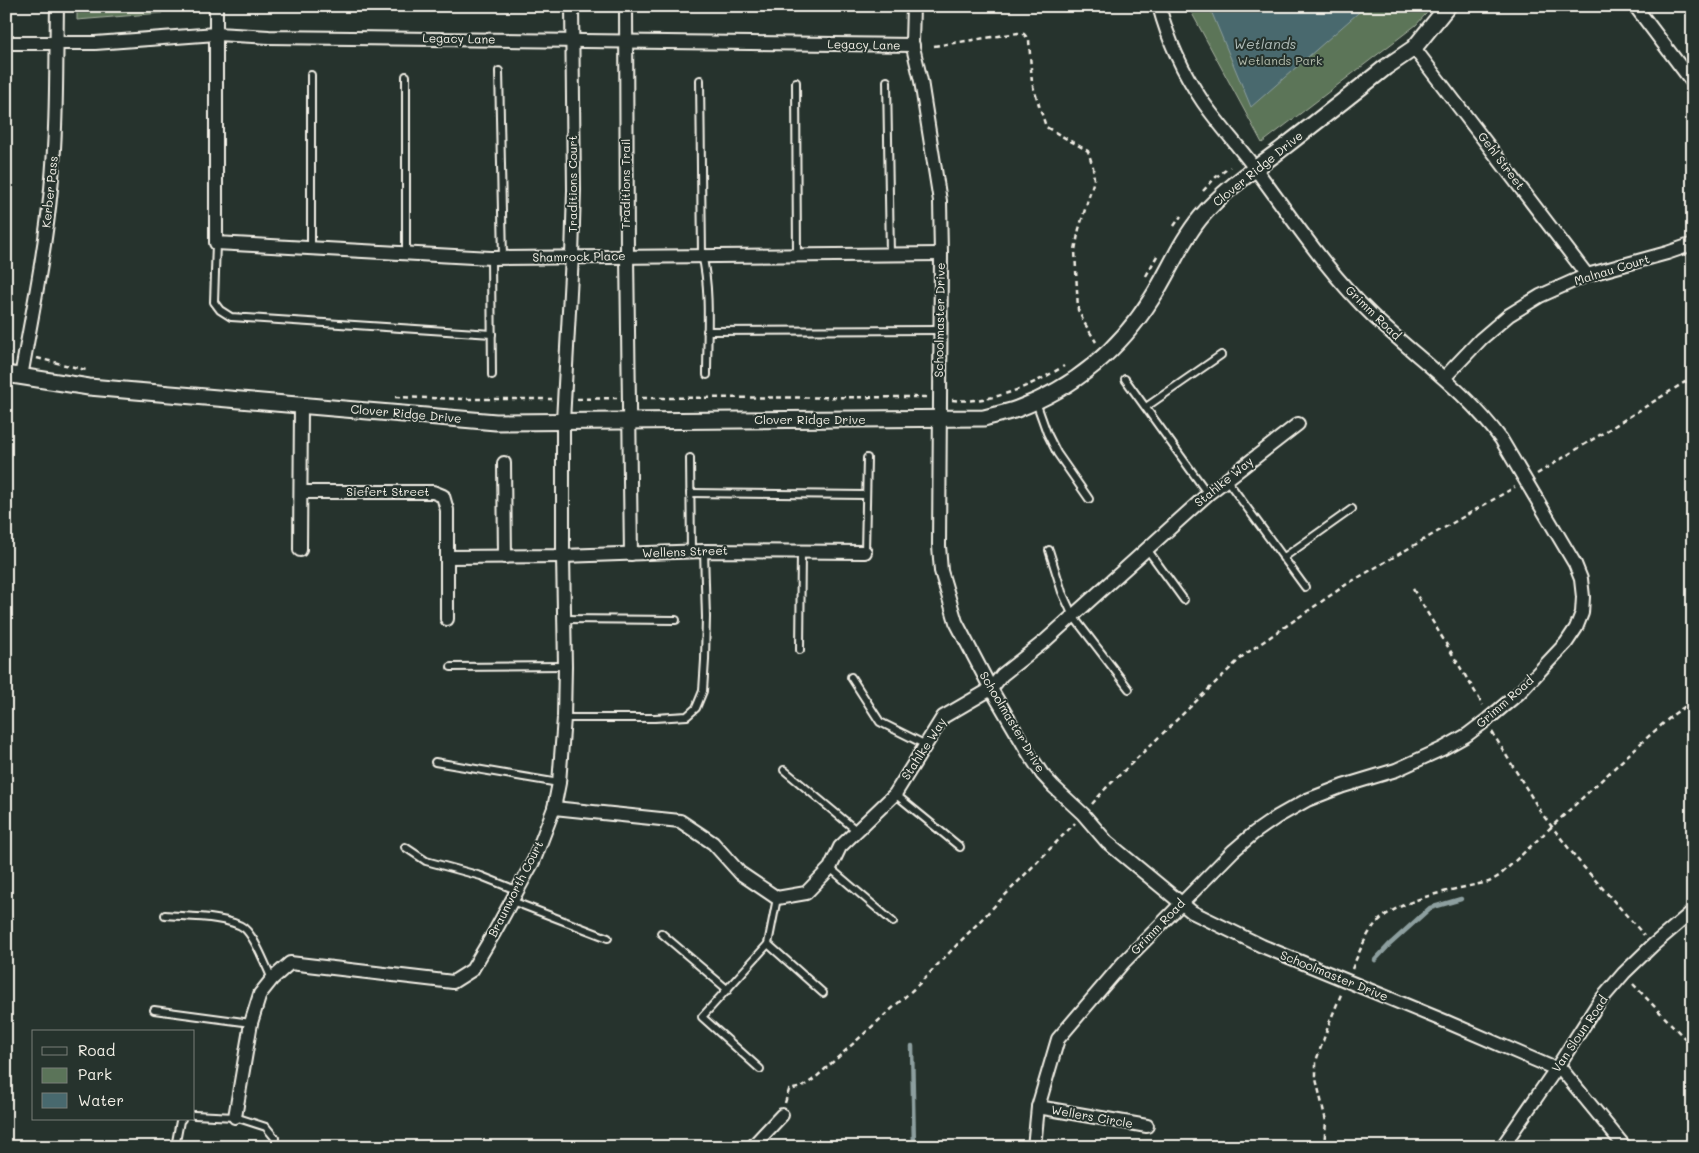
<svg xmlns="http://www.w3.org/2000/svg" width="1699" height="1153" viewBox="0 0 1699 1153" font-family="Mali,sans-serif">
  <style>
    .green { fill: #5b7459; stroke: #a8b2a0 }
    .water { fill: #48696e; stroke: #8d9f9f }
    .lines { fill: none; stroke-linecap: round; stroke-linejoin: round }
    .stream { stroke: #8d9f9f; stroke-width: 4.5 }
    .service-casing { stroke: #f4f1e8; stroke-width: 10 }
    .minor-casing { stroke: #f4f1e8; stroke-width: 16 }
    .tertiary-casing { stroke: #f4f1e8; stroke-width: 19 }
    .path { stroke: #f4f1e8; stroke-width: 2.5; stroke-dasharray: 5 4; stroke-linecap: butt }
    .service { stroke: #26332d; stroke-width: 6 }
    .minor { stroke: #26332d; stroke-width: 12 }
    .tertiary { stroke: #26332d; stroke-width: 15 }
    .labels { text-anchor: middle; stroke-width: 4; stroke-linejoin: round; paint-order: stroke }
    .street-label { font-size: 12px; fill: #f4f1e8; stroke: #26332d }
    .park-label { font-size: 12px; fill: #b7bfaf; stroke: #26332d }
    .water-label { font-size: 14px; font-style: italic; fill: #afbbb7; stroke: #26332d }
  </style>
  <rect width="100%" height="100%" fill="#26332d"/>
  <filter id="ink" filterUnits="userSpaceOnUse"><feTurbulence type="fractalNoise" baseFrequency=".02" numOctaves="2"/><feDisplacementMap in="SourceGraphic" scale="10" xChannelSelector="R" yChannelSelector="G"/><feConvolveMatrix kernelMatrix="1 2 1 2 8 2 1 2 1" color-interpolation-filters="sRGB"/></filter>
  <g filter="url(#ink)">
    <g class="green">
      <polygon points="77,6 162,6 162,13 77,20"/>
      <polygon points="1188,6 1433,6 1416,25 1262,143"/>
    </g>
    <polygon class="water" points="1209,6 1366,6 1251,107"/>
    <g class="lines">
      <g class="stream">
        <polyline points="1375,960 1389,945 1430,908 1461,899"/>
        <polyline points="912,1046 914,1147"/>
      </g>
      <defs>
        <g id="service">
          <polyline points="499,71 503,258"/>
          <path d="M700,80L702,255C711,290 707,338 707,375"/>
          <polyline points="887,81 890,254"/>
          <polyline points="796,82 797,255"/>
          <polyline points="216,243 214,302 220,310 231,317 492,334"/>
          <polyline points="311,248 311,75"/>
          <polyline points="406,253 406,76"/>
          <polyline points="491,258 492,375"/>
          <polyline points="707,331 940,330"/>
          <polyline points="1125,379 1208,494"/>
          <polyline points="1036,402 1047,433 1057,453 1089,499"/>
          <polyline points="1146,407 1221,355"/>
          <polyline points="690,458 691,552"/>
          <polyline points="1226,479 1305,587"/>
          <polyline points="690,493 866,495"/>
          <polyline points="1147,549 1184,600"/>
          <polyline points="1049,550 1062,592 1073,616 1129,689"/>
          <polyline points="865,552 867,458"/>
          <polyline points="1283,558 1352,509"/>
          <polyline points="564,619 676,620"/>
          <polyline points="800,650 801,552"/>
          <polyline points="451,667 565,666"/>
          <polyline points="851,677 880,722 926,745"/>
          <polyline points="564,718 655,718 687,716 696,708 703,691 705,660 706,617 704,551"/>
          <polyline points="435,762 559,783"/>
          <polyline points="784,770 856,830"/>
          <polyline points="895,794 960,847"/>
          <polyline points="405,847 426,861 481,876 516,890"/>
          <polyline points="830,868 893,922"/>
          <polyline points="777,898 768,944 823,993"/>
          <polyline points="512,901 608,938"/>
          <path d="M165,915C186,917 228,916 244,928C255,937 266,966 272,979"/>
          <polyline points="661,933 728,990"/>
          <polyline points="154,1010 251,1023"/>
          <polyline points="760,1069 702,1017 768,944"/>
          <polyline points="194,1115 235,1117 266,1127 275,1138 274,1147"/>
          <polyline points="175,1147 180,1121 182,1119"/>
        </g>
        <g id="minor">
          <polyline points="216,6 216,243 491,258 941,254"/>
          <polyline points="626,6 627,256 631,554"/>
          <polyline points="913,6 912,43 921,81 940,201 941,254 939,546 941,571 956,622 991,689 1029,754 1042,774 1054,787 1083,814 1107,842 1192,912 1262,946 1447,1022 1556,1069 1562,1070 1625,1147"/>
          <polyline points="1635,6 1693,83"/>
          <polyline points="6,43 95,43 216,34 269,37 913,45"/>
          <polyline points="1414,48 1587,275"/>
          <path d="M21,377C32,314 45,252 51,189C57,128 56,67 57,6"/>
          <polyline points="1444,378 1481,339 1509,315 1540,296 1587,275 1667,253 1693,244"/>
          <polyline points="504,463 505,557"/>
          <polyline points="301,492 433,492 443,496 447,510 447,619"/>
          <polyline points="300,550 301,405"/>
          <polyline points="447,557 563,556 704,551 865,552"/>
          <polyline points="554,808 680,821 713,843 740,873 777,898 806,893 830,868 840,847 895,794 943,717 991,689 1002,675 1046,640 1208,494 1298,424"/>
          <polyline points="1038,1107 1147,1126"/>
          <polyline points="235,1117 251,1023 260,994 272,979 290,963 453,982 472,970 494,933 534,860 554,808 559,783 564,718 565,666 563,556 563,421 572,256 574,190 572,6"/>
          <polyline points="752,1147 782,1115"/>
          <path d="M1034,1147L1038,1107L1058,1039L1123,963L1233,851L1254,833L1277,817L1307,800L1343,786L1396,770L1442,749L1467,735L1488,719L1519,693L1566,643L1576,628L1582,613L1583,597L1581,579L1575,564L1501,439C1466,391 1416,357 1373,316C1328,273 1294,221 1257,171C1240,148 1220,126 1203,102C1184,74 1168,40 1159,6"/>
          <polyline points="1502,1147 1556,1069 1599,1002 1624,973 1653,945 1693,911"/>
        </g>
        <path id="tertiary" d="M6,374L89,387L496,422L984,418C994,415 1006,413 1017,409C1074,388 1120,349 1152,298C1169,272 1180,242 1201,217C1223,191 1252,171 1279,151C1315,123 1351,95 1386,67L1414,48L1448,6"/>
      </defs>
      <use href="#service" class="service-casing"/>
      <use href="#minor" class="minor-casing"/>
      <use href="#tertiary" class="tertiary-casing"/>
      <g class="path">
        <polyline points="934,46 1018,33 1024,34 1029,40 1032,83 1046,127 1088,151 1093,167 1094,180 1079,229 1075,250 1078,310 1085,324 1096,342"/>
        <polyline points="1203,191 1216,177 1230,167"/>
        <polyline points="1174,226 1181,216"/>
        <polyline points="1146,276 1158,254"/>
        <polyline points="6,353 12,354"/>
        <polyline points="37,358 86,370"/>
        <polyline points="395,397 466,399 552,399"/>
        <polyline points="642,398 927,397"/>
        <polyline points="577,399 617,398"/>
        <path d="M952,400C992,404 1031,386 1064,366"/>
        <polyline points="1537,474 1693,377"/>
        <polyline points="1413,589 1483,705"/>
        <polyline points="1492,732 1542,814 1581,864 1644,935"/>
        <polyline points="1092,804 1106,788 1244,655 1347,584 1515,487"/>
        <path d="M1352,969C1358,955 1364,939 1373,927C1394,899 1456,889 1489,882L1499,876L1641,743L1674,714L1693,701"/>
        <polyline points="1633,984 1693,1047"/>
        <polyline points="785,1103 789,1090 802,1087 814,1079 917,986 1075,823"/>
        <polyline points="1324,1147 1326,1121 1316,1079 1316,1061 1330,1021 1342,992"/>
      </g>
      <use href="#service" class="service"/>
      <use href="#minor" class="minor"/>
      <use href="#tertiary" class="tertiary"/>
    </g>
  </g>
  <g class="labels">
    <g class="street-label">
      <text transform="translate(459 39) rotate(1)" y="4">Legacy Lane</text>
      <text transform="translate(864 45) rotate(1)" y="4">Legacy Lane</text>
      <text transform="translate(1501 161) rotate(53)" y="4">Gehl Street</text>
      <text transform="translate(1258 169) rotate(-39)" y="4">Clover Ridge Drive</text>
      <text transform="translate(573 184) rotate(-90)" y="4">Traditions Court</text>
      <text transform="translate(626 184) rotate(-90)" y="4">Traditions Trail</text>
      <text transform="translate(50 192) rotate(-84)" y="4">Kerber Pass</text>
      <text transform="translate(579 257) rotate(-1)" y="4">Shamrock Place</text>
      <text transform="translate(1612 270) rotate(-17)" y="4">Malnau Court</text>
      <text transform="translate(1373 313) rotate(44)" y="4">Grimm Road</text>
      <text transform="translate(940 320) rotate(-89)" y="4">Schoolmaster Drive</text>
      <text transform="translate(406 414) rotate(5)" y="4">Clover Ridge Drive</text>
      <text x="810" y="424">Clover Ridge Drive</text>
      <text transform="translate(1224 482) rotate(-39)" y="4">Stahlke Way</text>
      <text x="388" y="496">Siefert Street</text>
      <text transform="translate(685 552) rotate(-2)" y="4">Wellens Street</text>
      <text transform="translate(1505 702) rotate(-41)" y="4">Grimm Road</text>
      <text transform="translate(1012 722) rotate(59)" y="4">Schoolmaster Drive</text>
      <text transform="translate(924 749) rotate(-57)" y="4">Stahlke Way</text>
      <text transform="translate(516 889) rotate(-63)" y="4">Braunworth Court</text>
      <text transform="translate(1158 927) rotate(-46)" y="4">Grimm Road</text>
      <text transform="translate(1334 976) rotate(22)" y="4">Schoolmaster Drive</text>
      <text transform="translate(1580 1034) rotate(-56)" y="4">Van Sloun Road</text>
      <text transform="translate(1092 1117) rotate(10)" y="4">Wellers Circle</text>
    </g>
    <g class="park-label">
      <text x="1280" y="65">Wetlands Park</text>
    </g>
    <g class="water-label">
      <text x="1265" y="49">Wetlands</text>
    </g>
  </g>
  <rect width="1699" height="1153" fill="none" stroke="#26332d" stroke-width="25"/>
  <rect x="12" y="12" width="1674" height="1128" fill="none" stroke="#f4f1e8" stroke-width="2" filter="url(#ink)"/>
  <rect x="32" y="1030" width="162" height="90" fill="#26332d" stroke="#787f78"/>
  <rect x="42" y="1047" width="25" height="8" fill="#26332d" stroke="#787f78"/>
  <text x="78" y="1056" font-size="15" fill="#f4f1e8">Road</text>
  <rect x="42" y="1068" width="25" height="15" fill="#5b7459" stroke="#787f78"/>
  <text x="78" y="1080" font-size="15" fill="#f4f1e8">Park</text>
  <rect x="42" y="1093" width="25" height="15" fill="#48696e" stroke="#787f78"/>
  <text x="78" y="1106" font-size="15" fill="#f4f1e8">Water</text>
</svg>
